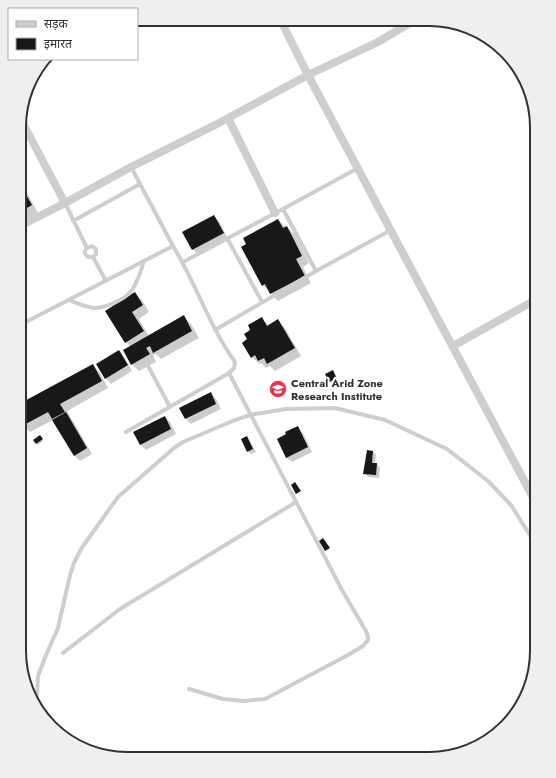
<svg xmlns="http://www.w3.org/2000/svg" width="556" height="778" viewBox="0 0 556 778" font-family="Jost,'Noto Sans Devanagari',sans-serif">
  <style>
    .shadow { fill: #0003 }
    .building { fill: #181818 }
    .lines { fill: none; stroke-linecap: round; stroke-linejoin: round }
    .service { stroke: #cecece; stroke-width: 4 }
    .minor { stroke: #cecece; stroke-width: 8 }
    .labels { text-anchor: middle; stroke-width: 4; stroke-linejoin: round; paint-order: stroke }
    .poi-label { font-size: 11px; font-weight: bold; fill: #313131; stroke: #fff; text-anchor: start }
    .rim { fill: none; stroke: #313131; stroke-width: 2 }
  </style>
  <rect width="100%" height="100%" fill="#fff"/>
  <g class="shadow">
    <polygon points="20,180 38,213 20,223"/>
    <polygon points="214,216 219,221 228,239 198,255 193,249"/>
    <polygon points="278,220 294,234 309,263 303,267 311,283 278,301 263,285"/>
    <polygon points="135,293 142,300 149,312 139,319 149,336 184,317 191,324 199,338 161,359 156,354 153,355 156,362 139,371 132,364 130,346 126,342"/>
    <polygon points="261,318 269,326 278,321 285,328 301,356 275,371 270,366 266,368 261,363 259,364 252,357 248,340 252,330"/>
    <polygon points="119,351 124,357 132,371 111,384 106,378"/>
    <polygon points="93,365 100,373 108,388 67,411 92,454 80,461 75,456 53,420 30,432 23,425"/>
    <polygon points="334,373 337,380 331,383 327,374"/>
    <polygon points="19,382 22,389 19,389"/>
    <polygon points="210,393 216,399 221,409 191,424 186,419 180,408"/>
    <polygon points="165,417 170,422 176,434 146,450 141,445 135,433"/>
    <polygon points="297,427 303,433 312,452 292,462 286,457"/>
    <polygon points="41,438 43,441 38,445 36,443"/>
    <polygon points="247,438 250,441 256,452 251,454 248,451"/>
    <polygon points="373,452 376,455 375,464 377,464 380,468 379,478 368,477 364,473"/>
  </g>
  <g class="building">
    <polygon points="20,184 32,205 20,212"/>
    <polygon points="214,215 224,233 192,250 182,232"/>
    <polygon points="278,219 283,228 287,226 302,256 296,259 305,276 270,294 265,284 262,286 241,247 246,244 243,238"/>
    <polygon points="135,292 143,305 132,312 144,331 125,343 105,311"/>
    <polygon points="184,315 192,331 153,353 150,346 146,348 150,354 131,365 123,350"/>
    <polygon points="262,317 267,326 278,319 295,348 267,364 264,358 258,361 255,355 251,358 242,343 247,339 244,334 250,330 248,325"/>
    <polygon points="119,350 128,365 105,379 96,364"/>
    <polygon points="93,364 102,381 60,404 65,412 52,419 48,412 22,426 19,421 19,404"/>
    <polygon points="333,370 337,379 329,382 325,374"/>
    <polygon points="211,392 216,404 185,419 179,408"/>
    <polygon points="66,412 87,448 74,456 52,420"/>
    <polygon points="165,416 171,429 140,445 133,432"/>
    <polygon points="298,426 308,447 286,458 277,439 286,434 285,432"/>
    <polygon points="40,435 43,439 36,444 33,440"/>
    <polygon points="247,436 253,449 247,452 241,439"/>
    <polygon points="367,450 373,451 372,463 377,463 376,475 363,474"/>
    <polygon points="295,482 301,491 296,494 291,485"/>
    <polygon points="323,538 330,548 325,551 319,541"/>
  </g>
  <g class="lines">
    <g class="service">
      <polyline points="65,203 87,248"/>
      <polyline points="283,209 358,168"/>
      <polyline points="73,221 140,184"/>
      <polyline points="227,238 262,302"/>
      <polyline points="87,248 92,246 96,249 96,254 93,257"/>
      <path d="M87,248C84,251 84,254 88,257H93"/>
      <polyline points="93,257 106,281"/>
      <polyline points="183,262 283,209 316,271 391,230"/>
      <path d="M69,300C77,303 87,308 96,308C107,307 126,299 132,290C138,281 141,271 144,261"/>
      <polyline points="20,325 173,246 131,167"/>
      <polyline points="215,330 316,271"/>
      <polyline points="147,364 170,407"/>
      <path d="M126,432L229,373L234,368L235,362C209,326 196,283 173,246"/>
      <polyline points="63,653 120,609 296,502"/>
      <polyline points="189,689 223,699 244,701 265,699 348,655 363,646 368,640 368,637 366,631 342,590 229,373"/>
      <polyline points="39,708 37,698 38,676 46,655 58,628 70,575 74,563 81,549 118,497 174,448 183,442 235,420 250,415 286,409 335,408 385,420 447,449 488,481 511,505 531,537 537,551"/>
    </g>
    <g class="minor">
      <polyline points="280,19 308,75 537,505"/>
      <polyline points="228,118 275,213"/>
      <polyline points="65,203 131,167 217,124 308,75 378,42 415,20"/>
      <polyline points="20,226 65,203 20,118"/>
      <polyline points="453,346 537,299"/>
    </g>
  </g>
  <defs>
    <symbol id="university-disc" viewBox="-11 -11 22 22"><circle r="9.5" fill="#e83350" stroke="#fff"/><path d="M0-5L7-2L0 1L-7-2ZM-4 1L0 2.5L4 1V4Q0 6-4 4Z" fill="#fff"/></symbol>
  </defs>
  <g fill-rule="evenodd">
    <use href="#university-disc" x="268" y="379" width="20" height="20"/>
  </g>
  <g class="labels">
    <g class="poi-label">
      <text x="291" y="387">Central Arid Zone<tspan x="291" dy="13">Research Institute</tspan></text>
    </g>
  </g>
  <path d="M0 0H556V778H0ZM127 26H429A101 101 0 0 1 530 127V651A101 101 0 0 1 429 752H127A101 101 0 0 1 26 651V127A101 101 0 0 1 127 26Z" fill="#efefef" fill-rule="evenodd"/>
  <path class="rim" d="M127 26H429A101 101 0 0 1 530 127V651A101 101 0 0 1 429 752H127A101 101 0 0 1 26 651V127A101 101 0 0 1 127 26Z"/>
  <rect x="8" y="8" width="130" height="52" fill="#ffffff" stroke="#adadad"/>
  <rect x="16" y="21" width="20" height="6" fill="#cecece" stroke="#adadad"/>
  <text x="44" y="28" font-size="12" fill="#313131">सड़क</text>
  <rect x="16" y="38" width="20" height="12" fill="#181818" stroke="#adadad"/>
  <text x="44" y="48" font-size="12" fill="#313131">इमारत</text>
</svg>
